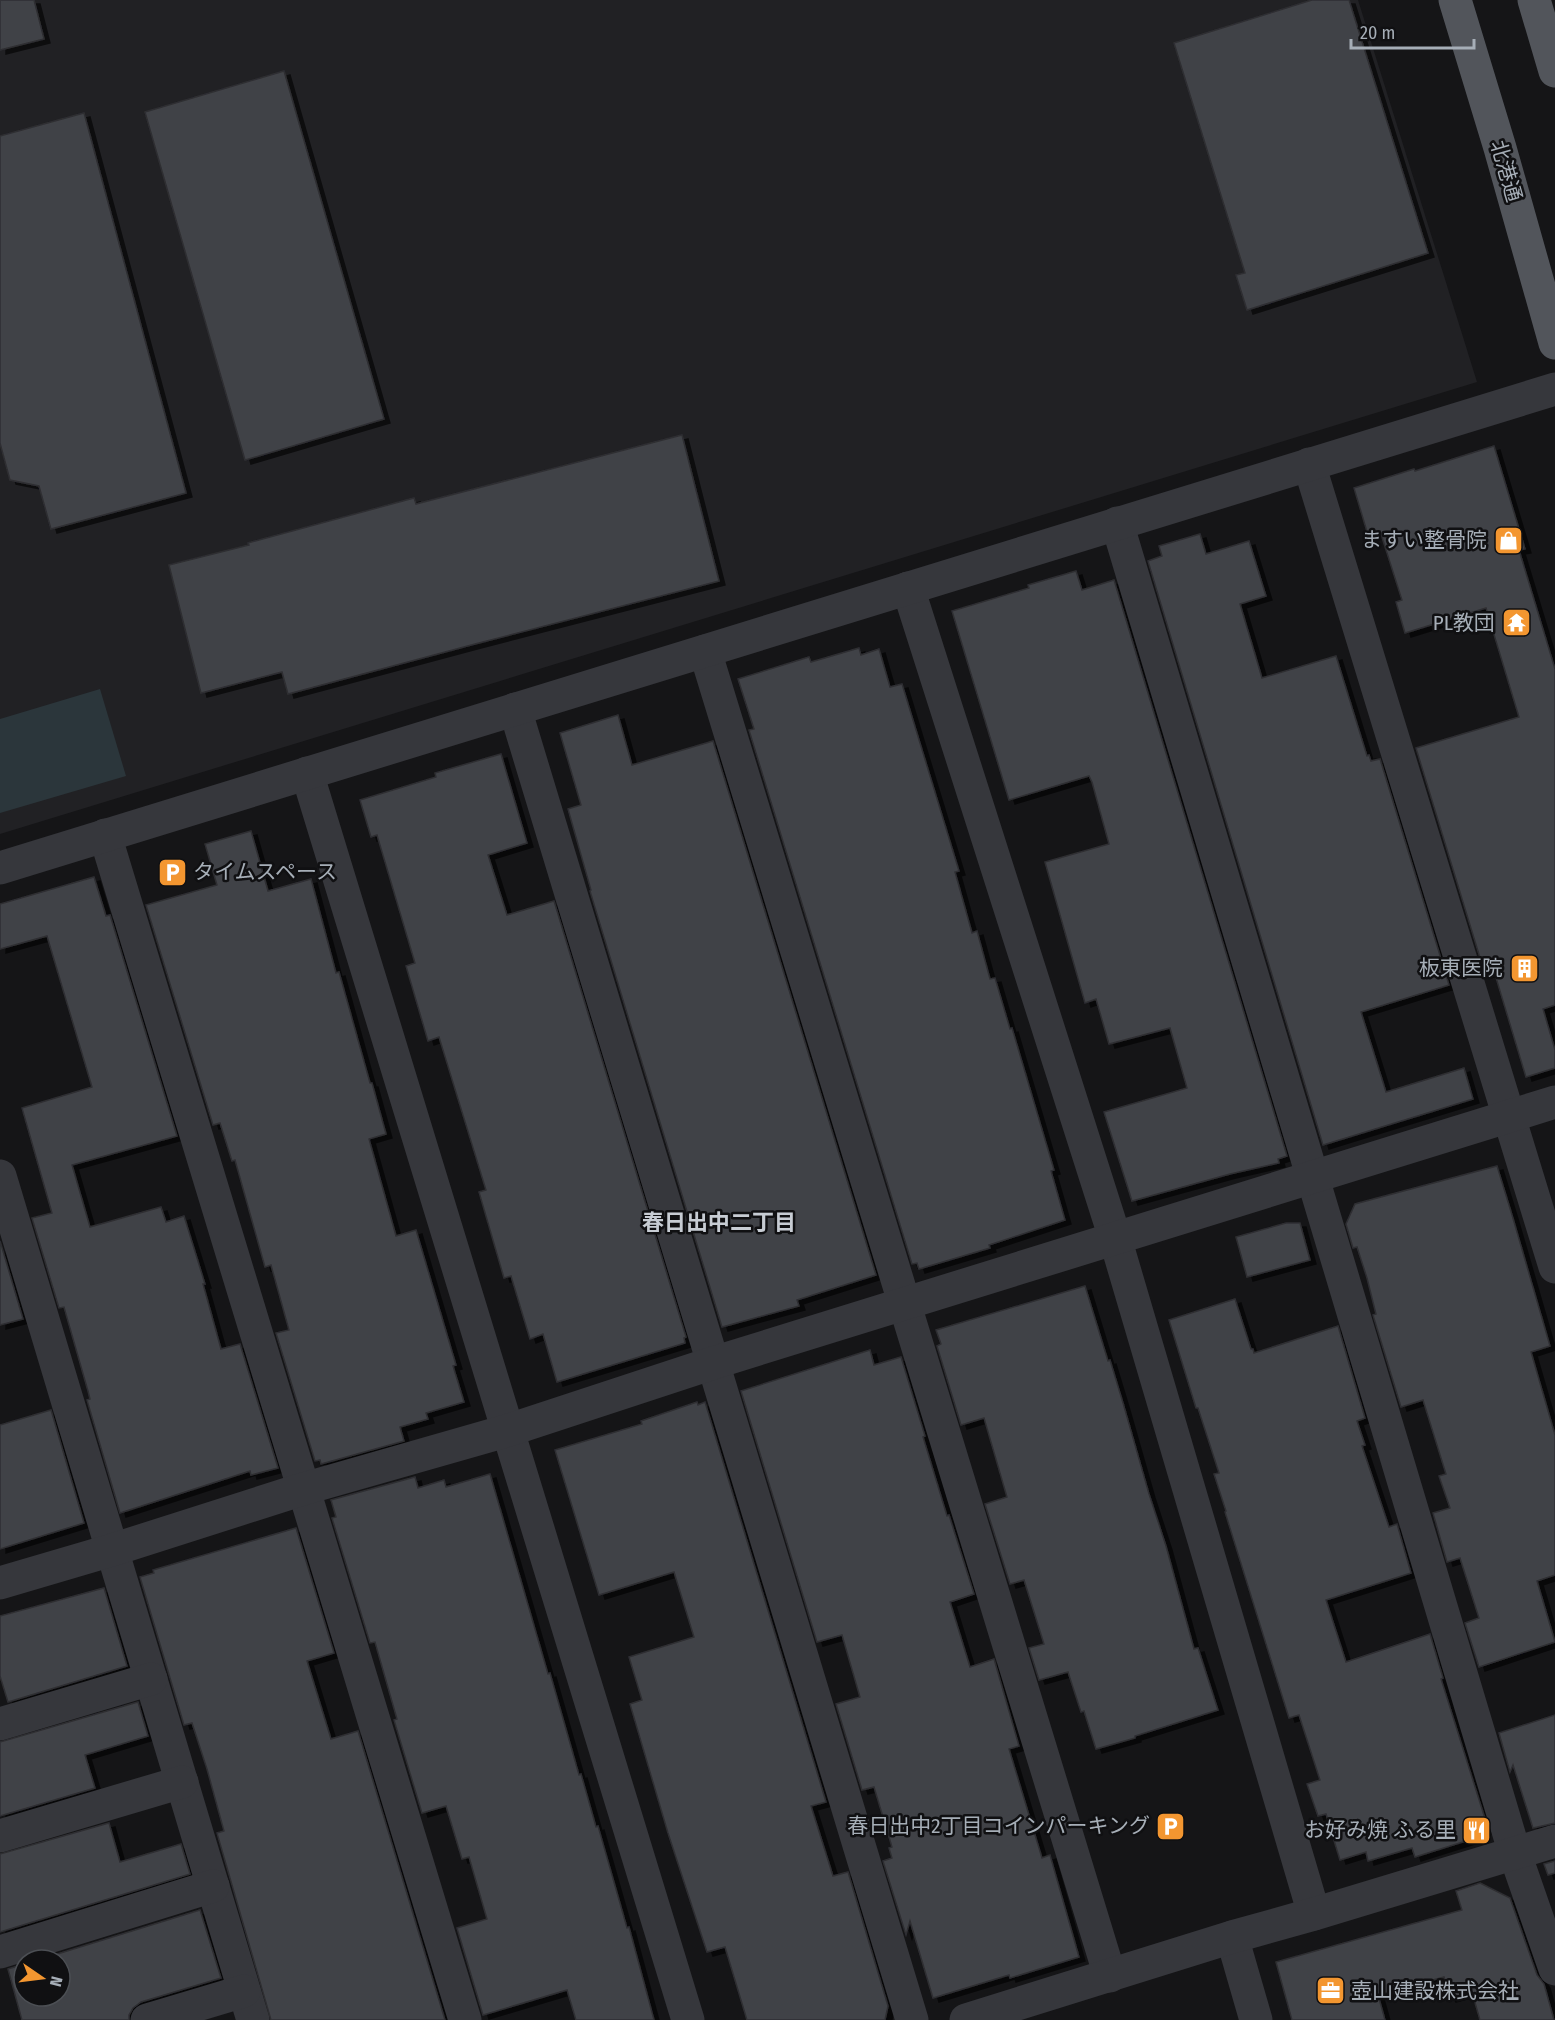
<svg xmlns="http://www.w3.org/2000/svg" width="1555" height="2020" viewBox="0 0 1555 2020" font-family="'Fira Sans Condensed','Noto Sans JP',sans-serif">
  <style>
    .built { fill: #212124 }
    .water { fill: #2b363b }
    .building { fill: #414347; stroke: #2f2f33; stroke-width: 1.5; filter: url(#shadow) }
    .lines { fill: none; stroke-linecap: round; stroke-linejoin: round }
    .minor { stroke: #36373c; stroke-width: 33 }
    .major { stroke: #52555b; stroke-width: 33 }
    .labels { text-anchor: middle; stroke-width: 5; stroke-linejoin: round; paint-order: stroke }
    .street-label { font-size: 21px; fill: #a6aeb7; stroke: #101012 }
    .poi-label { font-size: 21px; fill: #a6aeb7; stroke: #101012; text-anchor: end }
    .neighbourhood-label { font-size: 22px; font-weight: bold; fill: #c7ccd3; stroke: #101012 }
  </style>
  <defs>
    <filter id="shadow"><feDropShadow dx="6" dy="4" stdDeviation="0" flood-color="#0009"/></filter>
  </defs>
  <rect width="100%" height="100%" fill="#151517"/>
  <polygon class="built" points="0,0 1358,0 1477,382 0,834"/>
  <polygon class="water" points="100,689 126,776 0,813 0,719"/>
  <g class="building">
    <polygon points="0,0 34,0 44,39 0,50"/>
    <polygon points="1312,0 1349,0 1428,253 1247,310 1236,275 1245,273 1174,43"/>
    <polygon points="284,71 384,419 245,460 145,112"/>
    <polygon points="84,113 186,493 51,529 39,486 10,480 0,443 0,136"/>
    <polygon points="682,435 719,581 475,644 288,694 282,672 201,693 169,565 249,545 248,543 414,498 416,504"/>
    <polygon points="1494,446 1525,549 1519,550 1555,669 1555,1005 1543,1009 1555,1050 1555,1068 1526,1077 1494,971 1485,974 1416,748 1519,717 1486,608 1405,633 1396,602 1402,600 1380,531 1368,535 1354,488 1414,469 1415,471"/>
    <polygon points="1200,534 1206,554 1249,541 1266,596 1240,604 1262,678 1336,656 1367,756 1369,755 1371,761 1380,759 1449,985 1361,1012 1386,1092 1464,1068 1473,1099 1323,1145 1148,561 1162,556 1159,546"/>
    <polygon points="1076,571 1082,590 1114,580 1287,1156 1278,1159 1279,1163 1230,1174 1132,1201 1104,1112 1187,1088 1170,1028 1109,1044 1096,999 1085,1003 1045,862 1109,844 1092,782 1089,776 1009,800 952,611 1029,588 1028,585"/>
    <polygon points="859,648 861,655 879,649 890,687 902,684 959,871 955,872 972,933 977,931 990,979 995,978 1010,1029 1012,1028 1054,1170 1051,1171 1065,1220 989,1245 990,1248 919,1269 917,1263 912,1264 749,730 754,729 738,679 809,657 811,662"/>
    <polygon points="618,715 632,765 713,741 876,1275 797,1300 799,1306 722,1327 590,891 591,890 568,809 581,805 560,733"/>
    <polygon points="501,754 527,843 488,855 507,915 554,901 686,1337 684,1338 685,1343 557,1382 543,1334 530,1339 511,1276 504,1278 479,1192 486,1190 439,1037 428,1041 406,966 415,963 377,835 371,837 360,800 436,777 435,773"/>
    <polygon points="251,831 268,891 311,879 336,973 339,972 370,1083 372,1083 386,1134 369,1139 396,1236 416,1230 456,1365 453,1366 464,1402 426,1413 428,1419 400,1427 404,1441 321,1464 320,1460 315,1461 276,1333 289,1330 271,1265 265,1267 235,1160 232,1161 220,1123 213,1125 146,905 217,885 205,844"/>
    <polygon points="94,877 106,916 110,915 177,1136 72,1165 90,1227 161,1207 166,1222 184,1216 205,1284 203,1284 221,1349 240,1344 278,1468 251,1475 250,1471 120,1513 87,1400 90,1399 88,1391 64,1307 59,1308 32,1218 52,1213 22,1108 92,1087 47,936 0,949 0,904"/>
    <polygon points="1497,1166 1512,1215 1550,1346 1531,1352 1555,1435 1555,1575 1537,1581 1555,1642 1479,1667 1465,1623 1479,1618 1460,1558 1447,1562 1433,1513 1450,1508 1439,1476 1446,1474 1423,1400 1401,1407 1373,1315 1376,1314 1367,1278 1357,1247 1353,1248 1346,1224 1355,1204"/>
    <polygon points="1286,1223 1300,1223 1310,1260 1247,1277 1236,1237"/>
    <polygon points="0,1241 23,1319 0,1325"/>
    <polygon points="1085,1286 1108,1361 1110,1360 1123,1403 1149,1494 1166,1546 1194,1649 1198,1648 1218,1710 1135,1736 1135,1738 1096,1749 1084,1711 1081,1712 1068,1672 1039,1680 1029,1648 1044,1644 1024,1580 1010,1584 985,1504 1007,1497 984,1418 961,1425 937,1346 941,1344 936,1330"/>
    <polygon points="1235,1299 1251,1349 1253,1349 1254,1353 1338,1326 1365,1418 1357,1421 1365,1445 1362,1446 1389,1527 1397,1524 1411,1573 1326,1600 1346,1662 1430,1634 1443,1678 1441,1679 1487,1825 1482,1836 1415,1857 1412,1848 1368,1861 1366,1852 1340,1860 1326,1814 1318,1816 1307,1784 1320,1780 1299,1715 1289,1718 1225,1512 1226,1511 1214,1474 1219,1473 1198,1408 1196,1408 1169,1320"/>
    <polygon points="870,1350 874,1365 901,1357 925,1436 923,1437 947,1516 949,1515 974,1594 950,1602 970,1667 994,1659 1019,1746 1009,1749 1042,1858 1050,1855 1079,1957 1010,1978 1009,1975 933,1998 910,1921 906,1935 883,1861 892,1858 889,1848 892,1847 874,1787 862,1790 836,1704 860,1697 842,1635 817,1642 741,1391"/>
    <polygon points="697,1402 698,1405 705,1402 826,1802 811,1806 833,1876 848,1872 888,2006 885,2020 747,2020 725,1947 707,1952 668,1833 630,1704 642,1700 629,1657 694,1637 674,1572 599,1595 555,1450 642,1424 641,1421"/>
    <polygon points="51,1410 84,1523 0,1549 0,1425"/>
    <polygon points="490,1474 548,1674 550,1673 579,1775 581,1774 596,1827 598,1826 627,1928 629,1927 654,2020 576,2020 567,1990 483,2015 457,1928 487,1919 469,1857 462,1859 446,1806 422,1813 394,1720 397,1719 375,1642 370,1643 332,1518 336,1517 331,1500 415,1477 418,1488 444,1480 446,1487"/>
    <polygon points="296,1528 334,1653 307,1661 331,1739 358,1731 445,2020 271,2020 217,1833 224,1831 207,1769 192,1723 184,1725 140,1577 154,1573 153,1570"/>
    <polygon points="104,1588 127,1666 8,1702 0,1676 0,1616"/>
    <polygon points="138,1702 148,1736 85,1755 95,1788 0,1816 0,1742"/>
    <polygon points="1555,1715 1555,1823 1533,1828 1513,1765 1510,1772 1499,1733"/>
    <polygon points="109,1823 120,1862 181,1844 190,1874 0,1932 0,1854"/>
    <polygon points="1555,1861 1555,1873 1548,1875 1544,1864"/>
    <polygon points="1480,1883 1510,1898 1537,1975 1544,1984 1554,2020 1480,2020 1472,1992 1450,1998 1444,1977 1378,1995 1385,2020 1292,2020 1276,1962 1462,1910 1456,1891"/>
    <polygon points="200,1910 221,1978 141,2002 133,2008 129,2015 129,2020 22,2020 8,1969 24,1964 24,1996 60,1996 60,1960 38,1960"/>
  </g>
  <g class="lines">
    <g class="minor">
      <polyline points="1309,464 1555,1267"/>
      <polyline points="1117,523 1515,1854 1555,1969"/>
      <polyline points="908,588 1115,1238 1314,1914"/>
      <polyline points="705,651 1110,1976"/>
      <polyline points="515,709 912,2020"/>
      <polyline points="307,773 688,2020"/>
      <polyline points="105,835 465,2020"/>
      <polyline points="0,868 1555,389"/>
      <polyline points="0,1176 253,2020"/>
      <polyline points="0,1583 112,1550 303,1489 509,1430 713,1363 1555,1102"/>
      <polyline points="0,1724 151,1679"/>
      <polyline points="0,1836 182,1782"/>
      <polyline points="1232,1937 1256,2020"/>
      <polyline points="0,1952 213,1886"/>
      <polyline points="147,2020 244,1991"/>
      <polyline points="966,2020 1232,1937 1314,1914 1555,1841"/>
    </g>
    <g class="major">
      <polyline points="1455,0 1500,148 1555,343"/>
      <polyline points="1534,0 1555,71"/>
    </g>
  </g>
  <defs>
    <symbol id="shop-square" viewBox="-11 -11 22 22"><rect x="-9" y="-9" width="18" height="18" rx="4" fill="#f39630" stroke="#101012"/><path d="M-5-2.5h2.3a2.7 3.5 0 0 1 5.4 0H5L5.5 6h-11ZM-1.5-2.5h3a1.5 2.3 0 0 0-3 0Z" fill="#fff"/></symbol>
    <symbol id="temple-square" viewBox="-11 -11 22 22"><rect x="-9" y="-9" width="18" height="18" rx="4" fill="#f39630" stroke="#101012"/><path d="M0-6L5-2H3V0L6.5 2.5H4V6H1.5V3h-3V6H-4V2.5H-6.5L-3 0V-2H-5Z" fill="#fff"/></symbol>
    <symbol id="parking-square" viewBox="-11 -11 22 22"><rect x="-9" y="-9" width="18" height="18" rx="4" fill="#f39630" stroke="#101012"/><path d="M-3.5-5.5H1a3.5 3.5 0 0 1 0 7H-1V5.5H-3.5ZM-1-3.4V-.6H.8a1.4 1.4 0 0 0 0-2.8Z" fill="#fff"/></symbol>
    <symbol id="building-square" viewBox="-11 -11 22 22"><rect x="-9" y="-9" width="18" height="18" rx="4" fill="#f39630" stroke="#101012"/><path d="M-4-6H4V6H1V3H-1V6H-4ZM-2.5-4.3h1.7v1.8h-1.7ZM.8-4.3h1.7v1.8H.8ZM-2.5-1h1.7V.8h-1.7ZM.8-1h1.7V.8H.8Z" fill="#fff"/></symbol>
    <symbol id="restaurant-square" viewBox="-11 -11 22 22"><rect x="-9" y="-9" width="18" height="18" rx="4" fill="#f39630" stroke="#101012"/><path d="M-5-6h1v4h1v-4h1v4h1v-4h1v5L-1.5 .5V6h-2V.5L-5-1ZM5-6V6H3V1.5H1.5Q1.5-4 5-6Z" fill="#fff"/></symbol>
    <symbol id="office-square" viewBox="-11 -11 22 22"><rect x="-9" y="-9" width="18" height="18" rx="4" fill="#f39630" stroke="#101012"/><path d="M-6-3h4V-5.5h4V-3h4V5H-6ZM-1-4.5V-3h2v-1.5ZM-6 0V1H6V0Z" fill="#fff"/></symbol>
  </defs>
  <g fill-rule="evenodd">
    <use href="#shop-square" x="1492" y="524" width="33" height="33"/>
    <use href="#temple-square" x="1500" y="606" width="33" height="33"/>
    <use href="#parking-square" x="156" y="856" width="33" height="33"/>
    <use href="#building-square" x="1508" y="952" width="33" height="33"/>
    <use href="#parking-square" x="1154" y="1810" width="33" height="33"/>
    <use href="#restaurant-square" x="1460" y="1814" width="33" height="33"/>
    <use href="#office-square" x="1314" y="1974" width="33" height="33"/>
  </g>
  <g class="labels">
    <g class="street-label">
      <text transform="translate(1506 171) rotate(74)" y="7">北港通</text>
    </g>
    <g class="poi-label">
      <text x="1487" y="547">ますい整骨院</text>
      <text x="1495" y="630">PL教団</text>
      <text x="193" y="879" text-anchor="start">タイムスペース</text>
      <text x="1503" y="975">板東医院</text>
      <text x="1150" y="1833">春日出中2丁目コインパーキング</text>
      <text x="1456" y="1837">お好み焼 ふる里</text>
      <text x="1351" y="1998" text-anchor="start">壺山建設株式会社</text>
    </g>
    <g class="neighbourhood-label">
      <text x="719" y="1230">春日出中二丁目</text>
    </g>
  </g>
  <g transform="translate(42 1978) rotate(104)"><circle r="28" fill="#101012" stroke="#4c4f54" stroke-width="1.5"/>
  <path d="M0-4.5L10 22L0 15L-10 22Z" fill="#f39630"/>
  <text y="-9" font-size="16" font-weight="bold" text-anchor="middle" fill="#a6aeb7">N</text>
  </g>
  <path d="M1351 39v9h123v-9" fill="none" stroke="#a6aeb7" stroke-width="3"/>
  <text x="1360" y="39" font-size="18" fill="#a6aeb7" stroke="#101012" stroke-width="4.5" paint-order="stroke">20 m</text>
</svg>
